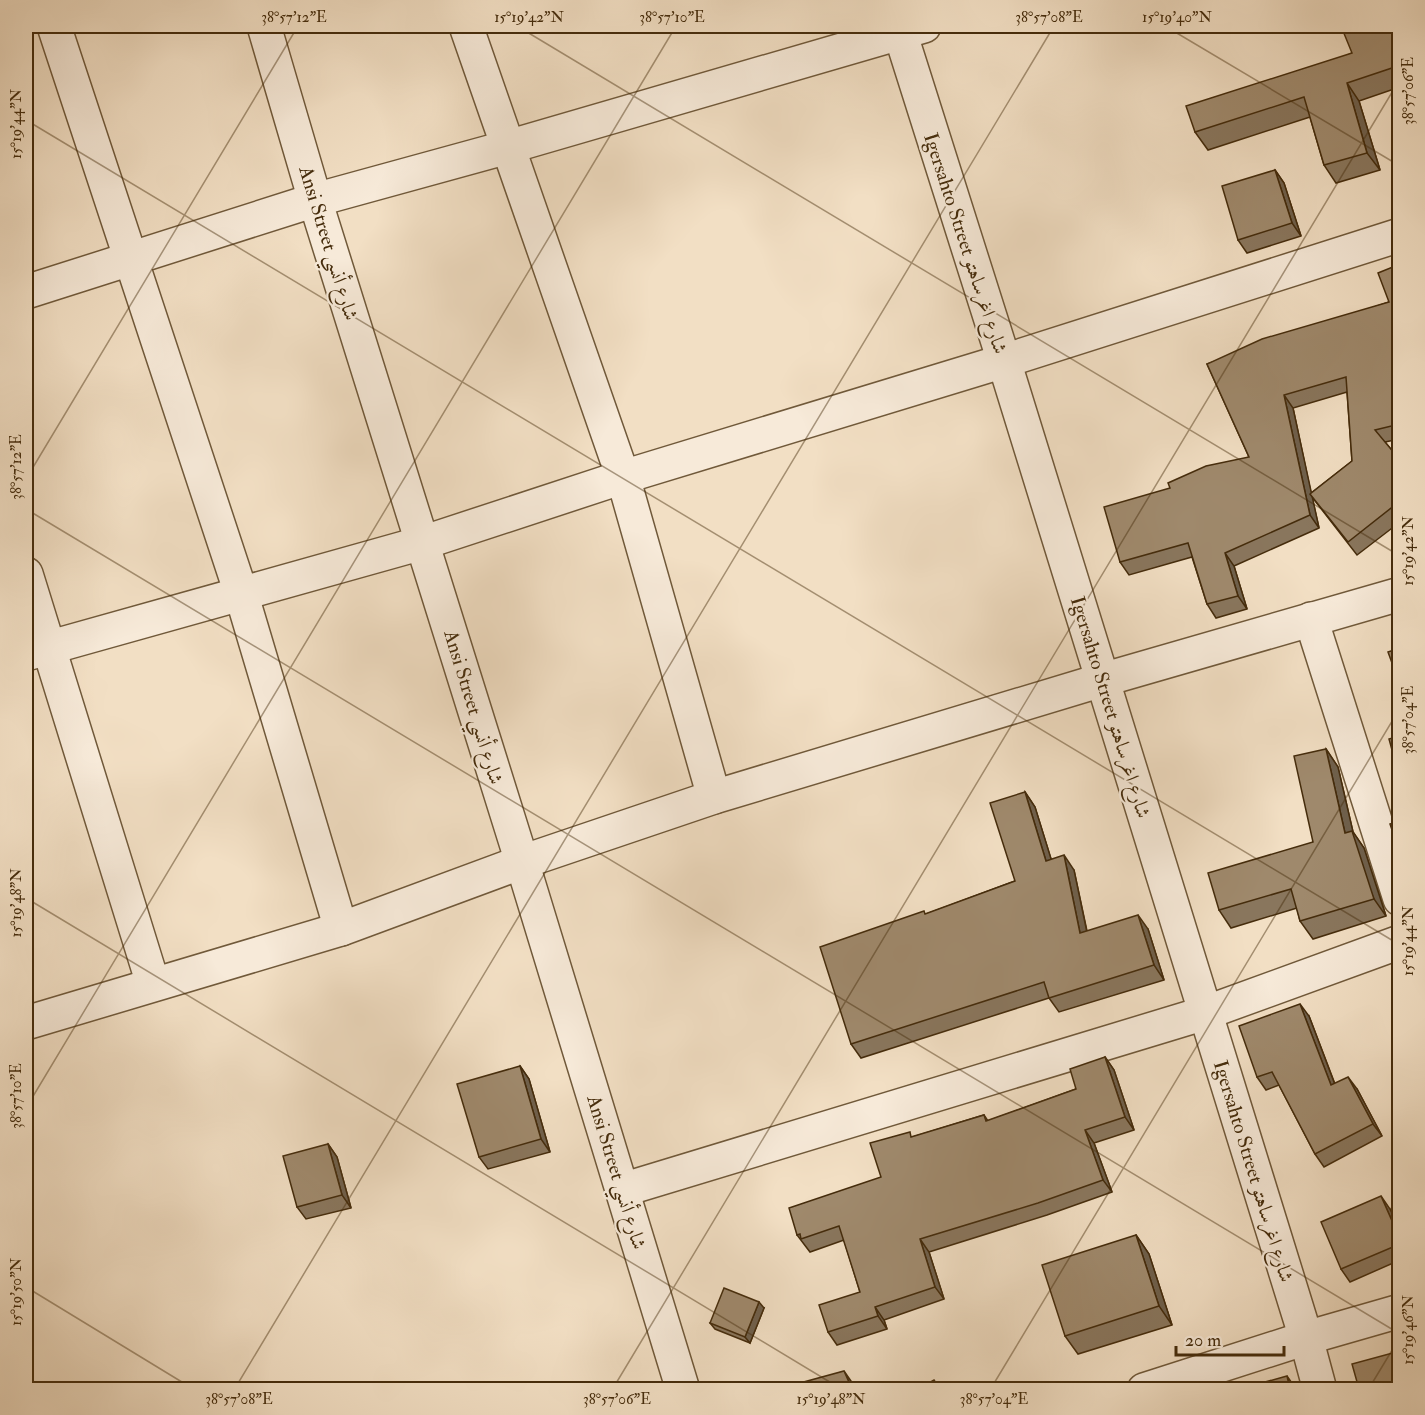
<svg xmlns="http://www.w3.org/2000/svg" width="1425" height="1415" viewBox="0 0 1425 1415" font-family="'IM FELL Double Pica',Amiri,serif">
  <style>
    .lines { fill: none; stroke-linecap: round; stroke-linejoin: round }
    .street-casing { stroke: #70593a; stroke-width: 36 }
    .street { stroke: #f7ead9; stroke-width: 33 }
    .wall { fill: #89765d; stroke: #452c0c; stroke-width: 1.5; fill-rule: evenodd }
    .shaded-wall { fill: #6f604c; stroke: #452c0c; stroke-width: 1.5 }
    .building { fill: #9f896c; stroke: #452c0c; stroke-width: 1.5 }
    .ticks { fill: none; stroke: #452c0c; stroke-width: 1.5; stroke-opacity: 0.45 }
    .labels { text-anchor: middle; stroke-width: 4.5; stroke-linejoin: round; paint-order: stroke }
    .street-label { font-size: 20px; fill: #452c0c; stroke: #f7ead9 }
    .neatline { fill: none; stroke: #452c0c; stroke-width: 2 }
    .ticks-label { font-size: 15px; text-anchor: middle; fill: #452c0c }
  </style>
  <rect width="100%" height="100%" fill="#f2dfc4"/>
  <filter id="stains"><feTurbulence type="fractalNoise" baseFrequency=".00333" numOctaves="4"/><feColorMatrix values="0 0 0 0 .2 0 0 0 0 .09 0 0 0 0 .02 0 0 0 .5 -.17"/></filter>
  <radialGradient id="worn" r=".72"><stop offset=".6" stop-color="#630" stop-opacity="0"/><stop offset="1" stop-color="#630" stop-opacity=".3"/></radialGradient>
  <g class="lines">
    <defs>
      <g id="street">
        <polyline points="54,26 241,593 341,929"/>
        <polyline points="264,26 315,200 522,862 683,1390"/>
        <polyline points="466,26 623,477 714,797"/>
        <polyline points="898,26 1004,361 1306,1338 1320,1390"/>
        <polyline points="26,292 315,200 508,147 924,26"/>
        <polyline points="26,574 153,984"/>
        <polyline points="1311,619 1400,899"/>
        <polyline points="26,654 422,543 623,477 1004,361 1400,235"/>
        <polyline points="26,1023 341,929 522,862 714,797 1102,680 1400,594"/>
        <polyline points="622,1190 1205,1013 1400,942"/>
        <polyline points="1144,1390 1306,1338 1400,1311"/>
      </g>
    </defs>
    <use href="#street" class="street-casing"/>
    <use href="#street" class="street"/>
  </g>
  <g class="wall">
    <polygon points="1400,26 1400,87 1359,101 1380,170 1336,183 1324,165 1310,117 1208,150 1195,132 1352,53"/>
    <polygon points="1275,170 1284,183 1301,236 1247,253 1238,240"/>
    <path d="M1400,264V439L1385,442L1400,460V522L1357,555L1312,497L1319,528L1234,566L1247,609L1216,618L1207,604L1192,557L1129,575L1120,562L1170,488L1249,457L1207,364L1389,302ZM1347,392L1352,461L1311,493L1293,408Z"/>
    <polygon points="1326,749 1338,767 1353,832 1364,848 1386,916 1313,939 1300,921 1297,908 1231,928 1219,910 1313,842"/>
    <polygon points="1025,792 1035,807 1051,859 1074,870 1087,931 1148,929 1164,980 1059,1012 1049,998 861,1058 851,1044 926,914 1015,881"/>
    <polygon points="1309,1016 1335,1084 1357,1089 1382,1136 1324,1167 1315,1154 1279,1085 1266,1090 1257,1077"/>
    <polygon points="1105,1057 1114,1070 1134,1130 1094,1143 1112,1192 1047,1215 929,1252 944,1299 884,1320 887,1329 837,1345 828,1332 860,1292 844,1240 810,1252 797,1235 881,1177 913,1137 984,1115 988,1121 1076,1089"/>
    <polygon points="520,1066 529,1079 550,1152 488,1169 479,1157"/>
    <polygon points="328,1144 337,1157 351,1208 306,1219 297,1207"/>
    <polygon points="1390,1209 1400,1231 1400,1260 1350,1282 1341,1269"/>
    <polygon points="1136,1235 1149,1254 1172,1325 1078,1354 1065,1336"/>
    <polygon points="764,1308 750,1343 715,1329 710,1323"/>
  </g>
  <g class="shaded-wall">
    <polygon points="1347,83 1359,101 1380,170 1367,153"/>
    <polygon points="1275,170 1284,183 1301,236 1292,223"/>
    <polygon points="1284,395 1293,408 1319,528 1310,515"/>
    <polygon points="1225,553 1234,566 1247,609 1238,596"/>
    <polygon points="1326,749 1338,767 1353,832 1364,848 1386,916 1374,899 1345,833"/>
    <polygon points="1025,792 1035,807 1056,875 1046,861"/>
    <polygon points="1064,855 1074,870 1090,947 1080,933"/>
    <polygon points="1138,915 1148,929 1164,980 1154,965"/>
    <polygon points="1300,1004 1309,1016 1340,1098 1331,1085"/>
    <polygon points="1105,1057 1114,1070 1134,1130 1125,1117"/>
    <polygon points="520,1066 529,1079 550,1152 541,1139"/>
    <polygon points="1348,1077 1357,1089 1382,1136 1373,1124"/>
    <polygon points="1085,1130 1094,1143 1112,1192 1103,1180"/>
    <polygon points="328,1144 337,1157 351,1208 342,1195"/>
    <polygon points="1381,1196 1390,1209 1400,1231 1400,1239"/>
    <polygon points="1136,1235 1149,1254 1172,1325 1159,1306"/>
    <polygon points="920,1239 929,1252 944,1299 935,1287"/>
    <polygon points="759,1302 764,1308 750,1343 745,1337"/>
    <polygon points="875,1307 884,1320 887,1329 878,1316"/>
    <polygon points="844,1371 853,1384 856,1389 852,1389"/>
    <polygon points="1287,1376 1296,1389 1290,1389"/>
  </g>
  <g class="building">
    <polygon points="1341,26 1400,26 1400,70 1398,66 1347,83 1367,153 1324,165 1304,97 1195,132 1186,106 1352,53"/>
    <polygon points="1275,170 1292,223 1238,240 1222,186"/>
    <polygon points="1400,264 1400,424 1375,430 1400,460 1400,501 1348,542 1310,494 1352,461 1346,377 1284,395 1310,515 1225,553 1238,596 1207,604 1188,543 1120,562 1104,507 1170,488 1168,483 1206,466 1249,457 1207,364 1262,339 1389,302 1378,273"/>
    <polygon points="1400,648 1400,685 1388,652"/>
    <polygon points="1400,736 1400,779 1389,739"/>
    <polygon points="1326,749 1345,833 1352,831 1374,899 1300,921 1291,889 1219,910 1208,873 1313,842 1294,756"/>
    <polygon points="1025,792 1046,861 1064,855 1080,933 1138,915 1154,965 1049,998 1044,982 851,1044 820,947 924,911 925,914 1015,881 990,803"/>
    <polygon points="1400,821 1400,853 1390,824"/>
    <polygon points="1300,1004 1331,1085 1348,1077 1373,1124 1315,1154 1272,1072 1257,1077 1239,1026"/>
    <polygon points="1105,1057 1125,1117 1085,1130 1103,1180 1038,1203 920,1239 935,1287 875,1307 878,1316 828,1332 819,1305 860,1292 839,1226 801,1239 800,1234 797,1235 789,1208 881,1177 870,1143 910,1132 911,1137 984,1115 986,1121 1076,1089 1070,1069"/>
    <polygon points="520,1066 541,1139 479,1157 457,1084"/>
    <polygon points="328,1144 342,1195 297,1207 283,1156"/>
    <polygon points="1381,1196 1400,1239 1400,1244 1341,1269 1321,1222"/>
    <polygon points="1136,1235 1159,1306 1065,1336 1042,1265"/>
    <polygon points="724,1288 759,1302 745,1337 710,1323"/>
    <polygon points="1400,1351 1400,1389 1359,1389 1352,1364"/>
    <polygon points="844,1371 852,1389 778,1389"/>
    <polygon points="1287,1376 1290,1389 1240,1389"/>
    <polygon points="934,1380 940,1389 918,1389"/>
  </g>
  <path class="ticks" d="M517,26L1400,556M1165,26L1400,166M26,120L1400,945M26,479L298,26M26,509L1400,1334M26,898L843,1390M26,1108L676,26M26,1287L195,1390M234,1390L1054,26M612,1390L1400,79M990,1390L1400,708M1368,1390L1400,1337"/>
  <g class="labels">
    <g class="street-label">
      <text transform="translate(329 243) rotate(73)" y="7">Ansi Street شارع أنسي</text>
      <text transform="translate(966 243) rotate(72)" y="7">Igersahto Street شارع اغرساهتو</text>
      <text transform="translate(474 707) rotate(73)" y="7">Ansi Street شارع أنسي</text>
      <text transform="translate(1111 707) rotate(73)" y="7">Igersahto Street شارع اغرساهتو</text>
      <text transform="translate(1254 1171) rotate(73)" y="7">Igersahto Street شارع اغرساهتو</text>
      <text transform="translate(617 1172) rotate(73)" y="7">Ansi Street شارع أنسي</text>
    </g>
  </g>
  <rect width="1425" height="1415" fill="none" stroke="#f2dfc4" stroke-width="66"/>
  <path d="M1176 1346v9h108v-9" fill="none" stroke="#452c0c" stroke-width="3"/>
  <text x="1185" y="1346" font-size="18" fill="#452c0c" stroke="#f7ead9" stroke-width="4.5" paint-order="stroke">20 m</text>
  <rect x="33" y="33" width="1359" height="1349" class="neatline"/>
  <g class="ticks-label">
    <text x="294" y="22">38°57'12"E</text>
    <text x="529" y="22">15°19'42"N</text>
    <text x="672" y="22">38°57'10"E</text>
    <text x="1049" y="22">38°57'08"E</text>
    <text x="1177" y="22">15°19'40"N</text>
    <text transform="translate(1408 91) rotate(-90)" y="5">38°57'06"E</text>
    <text transform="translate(16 124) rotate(-90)" y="5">15°19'44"N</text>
    <text transform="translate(16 467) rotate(-90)" y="5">38°57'12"E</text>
    <text transform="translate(1408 551) rotate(-90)" y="5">15°19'42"N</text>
    <text transform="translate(1408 720) rotate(-90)" y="5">38°57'04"E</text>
    <text transform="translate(16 903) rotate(-90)" y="5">15°19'48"N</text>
    <text transform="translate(1408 941) rotate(-90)" y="5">15°19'44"N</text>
    <text transform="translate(16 1096) rotate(-90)" y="5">38°57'10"E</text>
    <text transform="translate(16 1292) rotate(-90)" y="5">15°19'50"N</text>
    <text transform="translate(1408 1330) rotate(-90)" y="5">15°19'46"N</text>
    <text x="239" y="1404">38°57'08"E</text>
    <text x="617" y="1404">38°57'06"E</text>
    <text x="831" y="1404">15°19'48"N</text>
    <text x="994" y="1404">38°57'04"E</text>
  </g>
  <rect width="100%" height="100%" filter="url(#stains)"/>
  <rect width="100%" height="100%" fill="url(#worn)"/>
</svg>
